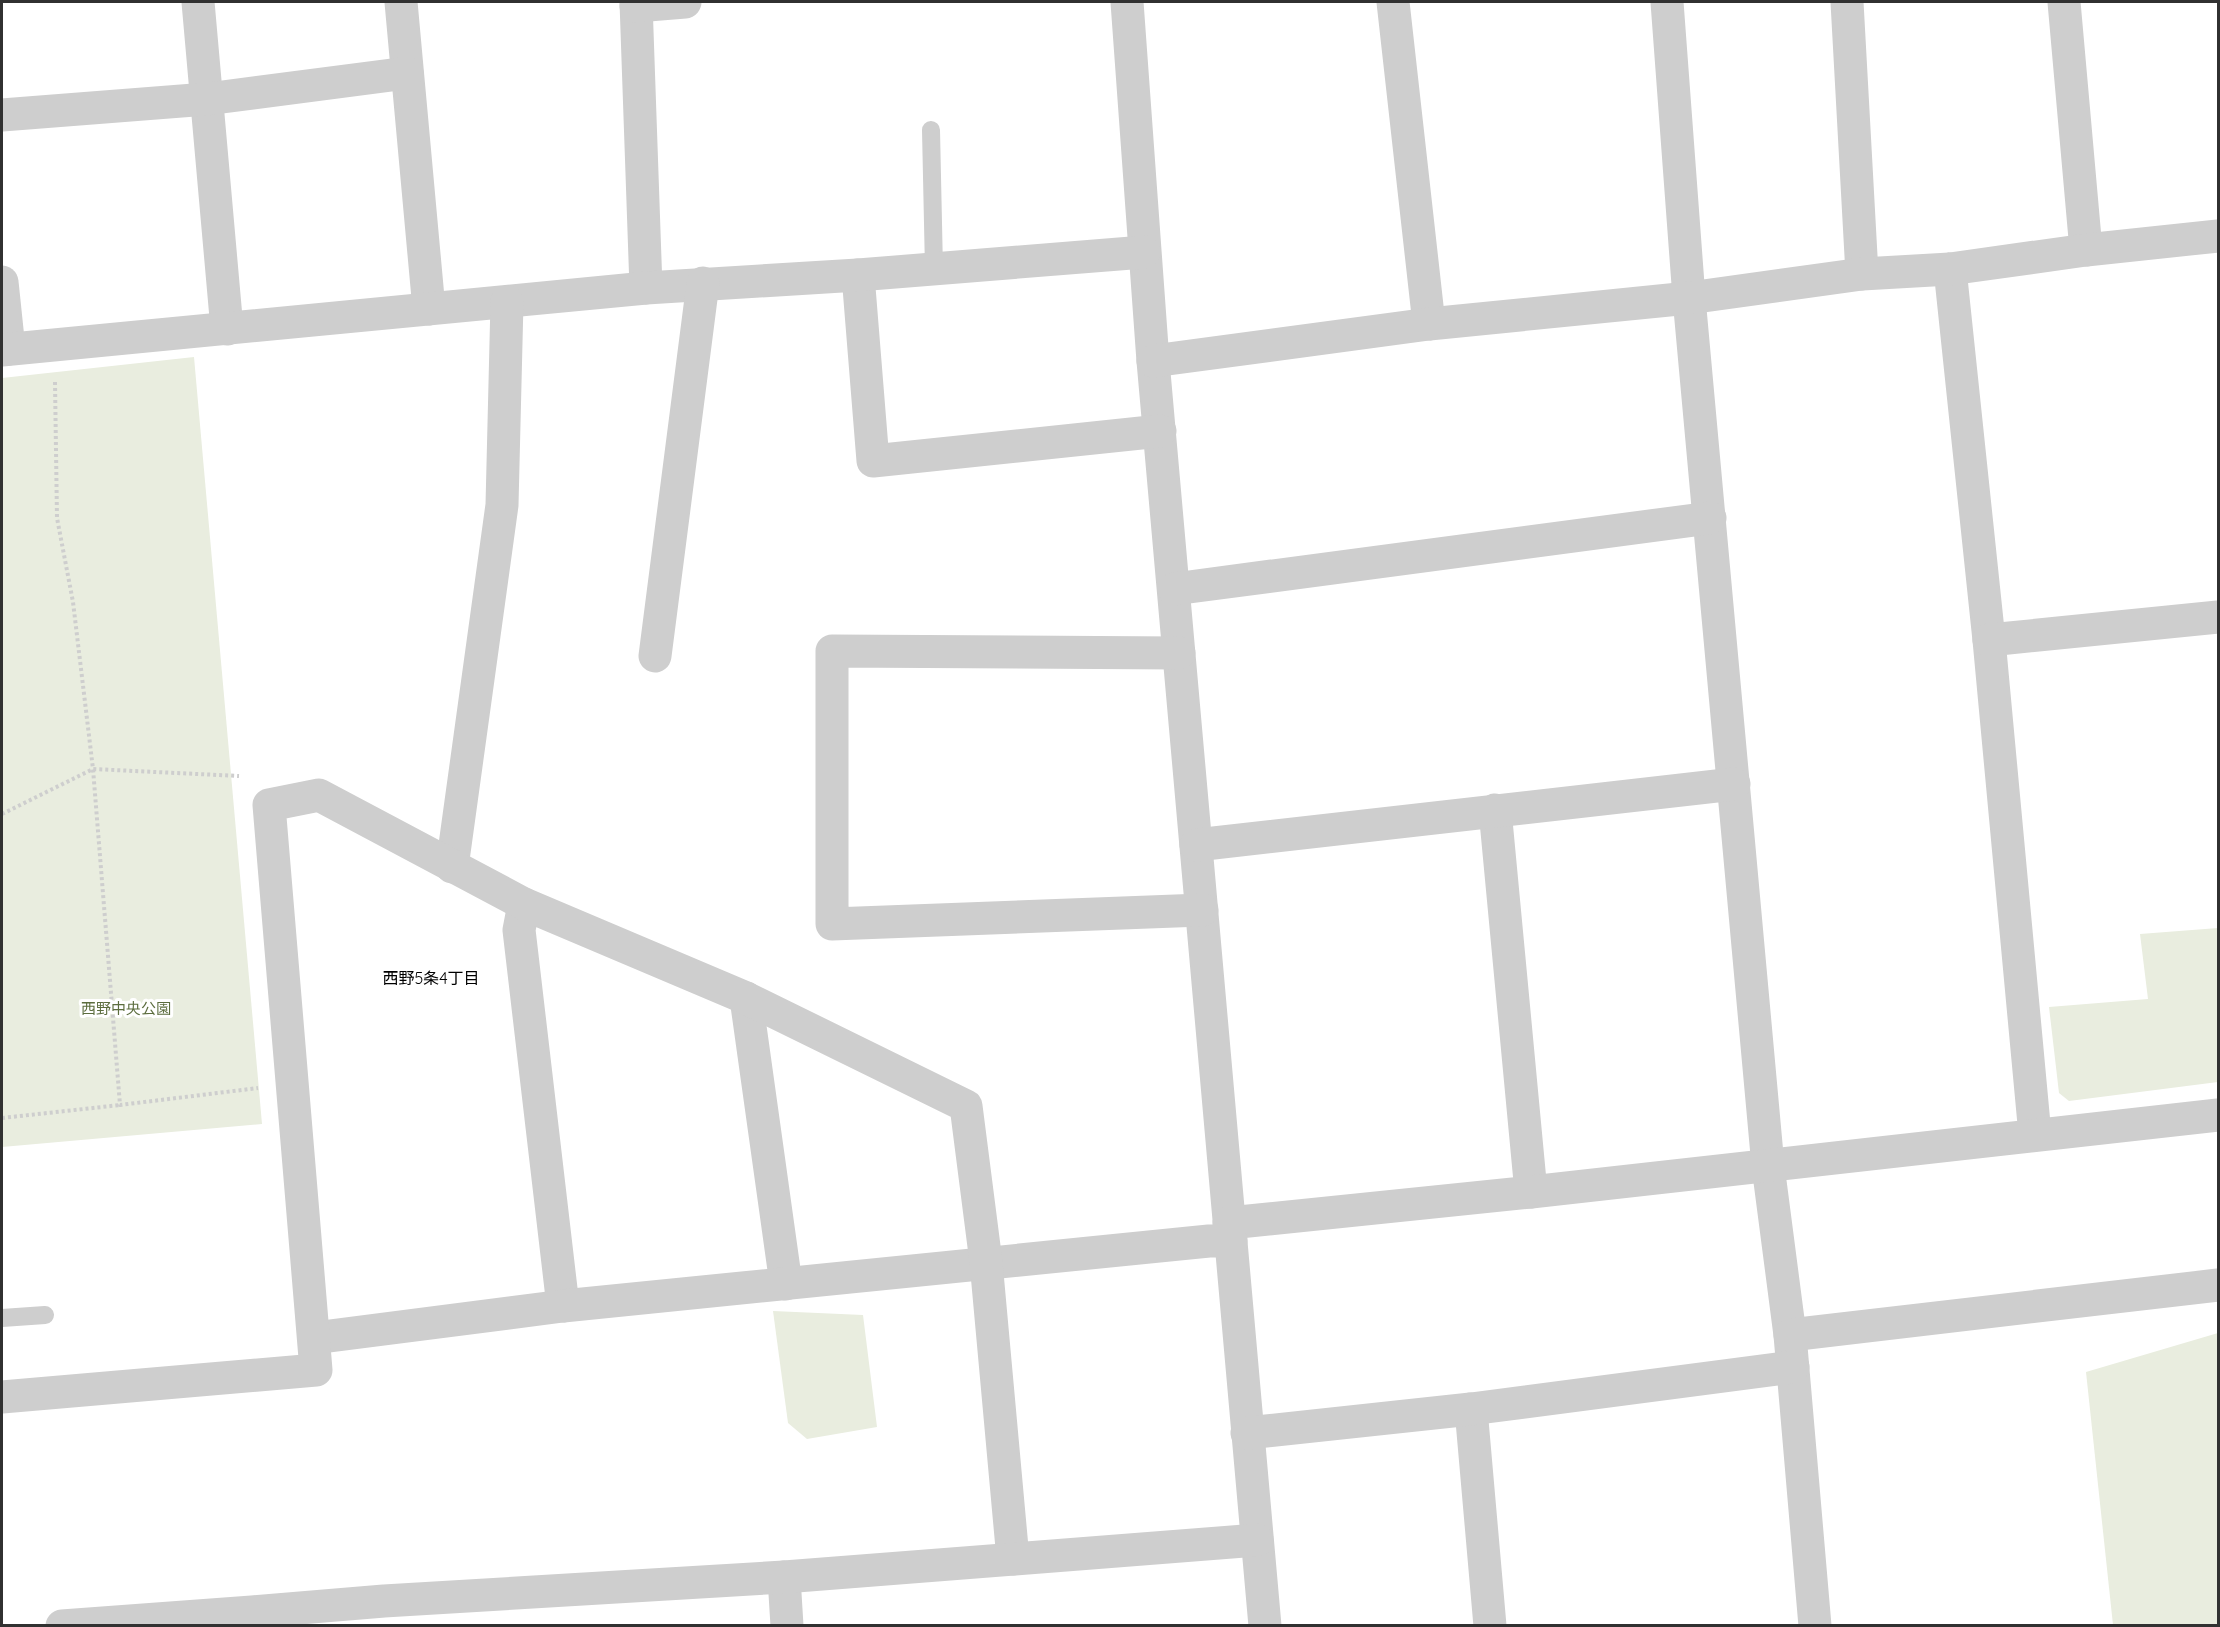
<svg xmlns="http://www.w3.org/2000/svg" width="2220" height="1627" viewBox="0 0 2220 1627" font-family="Quicksand,'Noto Sans JP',sans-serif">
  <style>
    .green { fill: #e9eddf }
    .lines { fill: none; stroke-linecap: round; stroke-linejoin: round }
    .path { stroke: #cecece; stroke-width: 4; stroke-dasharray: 3 3; stroke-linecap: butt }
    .lane { stroke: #cecece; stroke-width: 18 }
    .street { stroke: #cecece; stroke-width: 33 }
    .labels { text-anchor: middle; stroke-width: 6; stroke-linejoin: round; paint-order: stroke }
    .park-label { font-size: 15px; fill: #5c6d3e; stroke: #fff }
    .neighbourhood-label { font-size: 16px; fill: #000; stroke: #fff }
  </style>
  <rect width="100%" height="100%" fill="#fff"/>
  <g class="green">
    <polygon points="194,357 262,1124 2,1147 2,378"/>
    <polygon points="2218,928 2218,1082 2069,1101 2059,1093 2049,1007 2148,999 2140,934"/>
    <polygon points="773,1311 863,1315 877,1427 807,1439 788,1423"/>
    <polygon points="2218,1333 2218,1625 2113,1625 2086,1372"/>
  </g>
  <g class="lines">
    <g class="path">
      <polyline points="55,382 57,518 73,602 93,769 239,776"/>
      <polyline points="2,814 93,769 120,1105 258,1088"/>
      <polyline points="2,1118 120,1105"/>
    </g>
    <g class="lane">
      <polyline points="931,130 934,269"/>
      <polyline points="2,1318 45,1315"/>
    </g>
    <g class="street">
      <polyline points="198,2 227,329"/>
      <polyline points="401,2 429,309"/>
      <polyline points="636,2 646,288"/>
      <polyline points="1127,2 1153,361 1265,1626"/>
      <polyline points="1393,2 1429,324"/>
      <polyline points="1667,2 1689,298 1768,1166 1790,1335 1815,1626"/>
      <polyline points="1847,2 1862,274"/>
      <polyline points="2064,2 2086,250"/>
      <polyline points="636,6 685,2"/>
      <polyline points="2,115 207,99 407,73"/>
      <polyline points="1950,269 1989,640 2035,1135"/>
      <polyline points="858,275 873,461 1160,431"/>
      <polyline points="2,282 9,349"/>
      <polyline points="2,350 646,288 858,275 1144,252"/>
      <polyline points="1153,361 1429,324 1689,298 1862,274 1950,269 2086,250 2218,236"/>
      <polyline points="1174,589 1710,518"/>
      <polyline points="1989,640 2218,617"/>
      <polyline points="1179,653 832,651 832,924 1202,910"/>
      <polyline points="655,656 703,283"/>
      <polyline points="1495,810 1531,1192"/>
      <polyline points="1196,845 1734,784"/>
      <polyline points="452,867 502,505 507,302"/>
      <polyline points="524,904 519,930 563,1306"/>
      <polyline points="746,998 786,1284"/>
      <polyline points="1229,1223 1531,1192 2218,1115"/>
      <polyline points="1790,1335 2218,1285"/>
      <polyline points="314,1338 563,1306 1209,1241 1231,1241"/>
      <polyline points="2,1397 316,1370 269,805 319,795 524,904 746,998 966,1106 986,1262 1013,1559"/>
      <polyline points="1471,1409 1490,1626"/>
      <polyline points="1247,1433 1471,1409 1793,1367"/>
      <polyline points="784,1577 787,1626"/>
      <polyline points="62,1626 252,1612 384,1601 784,1577 1257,1540"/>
    </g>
  </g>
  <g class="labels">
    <g class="park-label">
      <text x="126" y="1014">西野中央公園</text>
    </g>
    <g class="neighbourhood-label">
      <text x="431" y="984">西野5条4丁目</text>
    </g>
  </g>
  <rect width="2220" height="1627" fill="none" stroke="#313131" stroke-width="6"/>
</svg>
